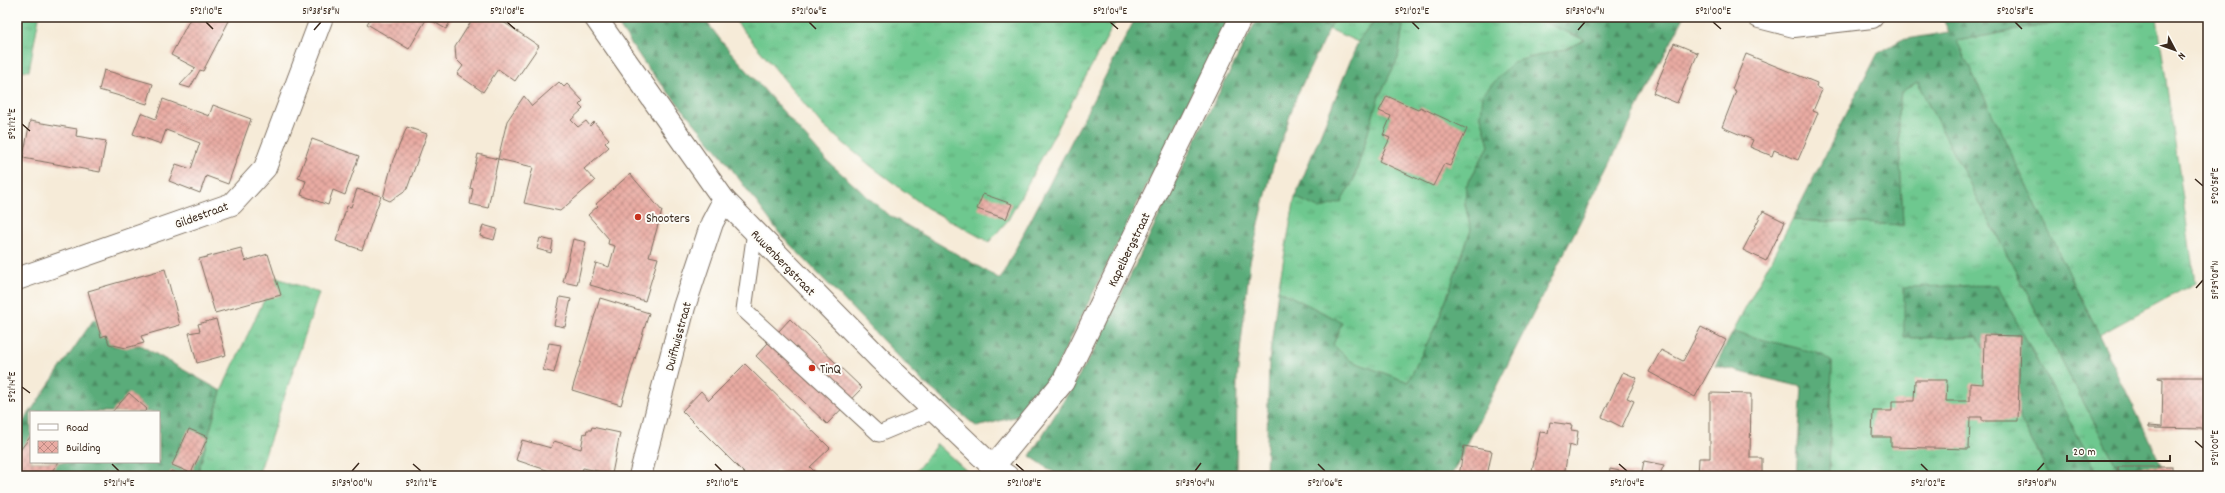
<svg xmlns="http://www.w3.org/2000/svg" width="2225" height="493" viewBox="0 0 2225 493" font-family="Dekko,sans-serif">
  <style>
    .grass { fill: url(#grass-tufts); stroke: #547956 }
    .forest { fill: url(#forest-firs); stroke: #4a6b4c; fill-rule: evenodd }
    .building { fill: url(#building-cross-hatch) }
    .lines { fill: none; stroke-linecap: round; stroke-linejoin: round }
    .service-casing { stroke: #7c6e5f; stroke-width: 17 }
    .minor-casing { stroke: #7c6e5f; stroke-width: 24 }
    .service { stroke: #fff; stroke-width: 15 }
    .minor { stroke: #fff; stroke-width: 22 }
    .ticks { fill: none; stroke: #3b2a1e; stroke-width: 1.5 }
    .poi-dot { fill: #c8321e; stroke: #fdfcf7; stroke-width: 1.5 }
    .labels { text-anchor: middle; stroke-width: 4; stroke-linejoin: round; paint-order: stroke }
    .street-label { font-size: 13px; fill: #3b2a1e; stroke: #fdfcf7 }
    .poi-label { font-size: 13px; fill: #3b2a1e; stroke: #fdfcf7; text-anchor: start }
    .neatline { fill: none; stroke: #3b2a1e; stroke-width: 1.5 }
    .ticks-label { font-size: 10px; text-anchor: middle; fill: #3b2a1e }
  </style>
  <defs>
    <pattern id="grass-tufts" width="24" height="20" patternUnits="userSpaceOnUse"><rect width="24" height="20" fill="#6ec88f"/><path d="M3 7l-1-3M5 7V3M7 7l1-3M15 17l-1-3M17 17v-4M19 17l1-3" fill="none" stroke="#5ca374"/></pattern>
    <pattern id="forest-firs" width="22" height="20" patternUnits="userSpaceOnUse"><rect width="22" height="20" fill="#5aac7a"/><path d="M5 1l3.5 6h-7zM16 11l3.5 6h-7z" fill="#4c8c63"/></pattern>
    <pattern id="building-cross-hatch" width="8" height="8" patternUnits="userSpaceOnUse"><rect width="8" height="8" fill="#e9aba3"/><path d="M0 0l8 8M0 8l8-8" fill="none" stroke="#be8b84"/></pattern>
  </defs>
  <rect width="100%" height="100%" fill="#fdfcf7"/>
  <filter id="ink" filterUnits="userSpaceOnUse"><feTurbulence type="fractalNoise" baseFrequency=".025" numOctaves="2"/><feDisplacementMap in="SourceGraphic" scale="8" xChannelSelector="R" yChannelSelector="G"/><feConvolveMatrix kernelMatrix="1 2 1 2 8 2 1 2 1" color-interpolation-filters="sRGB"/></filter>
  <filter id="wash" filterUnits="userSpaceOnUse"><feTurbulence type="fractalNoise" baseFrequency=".012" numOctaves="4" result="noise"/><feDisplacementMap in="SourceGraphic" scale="16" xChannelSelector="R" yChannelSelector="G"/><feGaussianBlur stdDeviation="0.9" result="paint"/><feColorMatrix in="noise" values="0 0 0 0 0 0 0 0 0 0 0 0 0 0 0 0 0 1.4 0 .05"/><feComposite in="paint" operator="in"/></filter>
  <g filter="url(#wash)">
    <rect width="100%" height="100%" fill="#f6ebd8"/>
    <g class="grass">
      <polygon points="17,17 39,17 29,71 17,70"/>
      <polygon points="732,17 1118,17 1008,220 989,242 927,208 872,167 823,126"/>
      <polygon points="1335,17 1377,17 1358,42 1329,29"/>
      <polygon points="1393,17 1533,17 1585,40 1565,49 1513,62 1481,116 1489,146 1466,186 1465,204 1471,230 1439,319 1408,382 1351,361 1333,345 1341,322 1278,290 1295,197 1320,208 1354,179 1378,99 1398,58 1403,26"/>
      <polygon points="2089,17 2157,17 2195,283 2099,335 1956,41"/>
      <polygon points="1917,82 2122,476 2099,476 1997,285 1904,338 1978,337 2050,476 1829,476 1832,362 1733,332 1792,220 1903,225 1898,113 1901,92"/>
      <polygon points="275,277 319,293 258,476 197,476 221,391"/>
      <polygon points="937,444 972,476 912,476"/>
    </g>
    <g class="forest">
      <polygon points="613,17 703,17 722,42 825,159 887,214 1000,279 1136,17 1230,17 1048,384 1018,416 977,427 922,381 780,234 722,156 647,67"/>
      <polygon points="1258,17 1335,17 1297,95 1272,169 1250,262 1237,379 1236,476 1059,476 1030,456 1095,349 1203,124"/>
      <polygon points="1377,17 1393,17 1403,26 1398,58 1378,99 1354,179 1341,202 1320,209 1295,197 1358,42"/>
      <polygon points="1533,17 1684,17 1451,476 1266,476 1269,362 1278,290 1342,322 1333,345 1351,361 1408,382 1439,319 1471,230 1465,204 1466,186 1489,146 1481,116 1483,94 1513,62 1565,49 1585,40"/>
      <polygon points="1942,17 2089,17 1957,41 2167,476 2122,476 1917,82 1901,92 1898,113 1903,225 1792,220 1877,54 1901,40 1949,32"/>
      <polygon points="1997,285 2088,455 2099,476 2050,476 1978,337 1904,338 1904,287"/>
      <path d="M94,319L221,391L197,476H17V431ZM31,412H159V462H31Z"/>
      <polygon points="1733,332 1821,354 1832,362 1829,476 1796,476 1802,387 1715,366"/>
    </g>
    <g id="blocks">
      <g class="building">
        <polygon points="191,17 231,17 203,71 200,70 190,88 180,85 196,68 171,55"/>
        <polygon points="371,17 453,17 446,29 427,18 409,49 367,24"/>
        <polygon points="474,17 496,17 539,46 515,81 498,69 483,92 457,74 463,66 456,59 455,47"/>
        <polygon points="1674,43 1698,53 1677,103 1653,93"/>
        <polygon points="1746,54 1817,83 1816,87 1822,90 1813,111 1818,113 1798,160 1774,150 1772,156 1750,147 1753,140 1722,127 1736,91 1732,89"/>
        <polygon points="104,70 153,84 147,104 99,90"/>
        <polygon points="559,82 564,87 567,84 583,101 579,105 583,109 571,120 578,127 586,121 590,126 594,122 609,139 605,143 609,147 584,169 595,181 560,211 524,203 533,167 498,159 507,121 524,96 532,106"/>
        <polygon points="1387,96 1418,110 1420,107 1467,129 1450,166 1444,164 1433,186 1379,161 1390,138 1383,135 1391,116 1379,111"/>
        <polygon points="163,99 209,116 213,105 251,119 228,184 206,176 200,193 169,181 176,164 191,169 200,143 166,130 161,144 133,134 141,113 156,119"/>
        <polygon points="30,121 77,129 76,136 106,141 100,172 23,158"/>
        <polygon points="407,127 427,134 407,189 390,201 383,198 393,160"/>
        <polygon points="312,139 359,156 345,195 333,190 328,205 301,195 306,181 298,178"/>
        <polygon points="478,154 498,159 488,208 470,204 473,189 470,188"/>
        <polygon points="630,174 662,211 649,256 658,258 645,301 590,285 596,263 609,267 615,246 608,244 609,239 588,215 598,206 596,204"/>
        <polygon points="357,189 381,196 362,250 336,241 347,206 351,207"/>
        <polygon points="983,194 1012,204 1006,219 977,209"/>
        <polygon points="1763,211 1785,222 1766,261 1743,250"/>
        <polygon points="483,225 497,229 494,240 480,236"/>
        <polygon points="540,238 553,241 551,253 537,249"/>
        <polygon points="573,239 586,242 577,285 563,282"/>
        <polygon points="241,248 245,261 268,254 281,295 215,313 199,259"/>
        <polygon points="165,269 180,325 141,336 144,343 126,348 109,344 106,335 101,337 88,291"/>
        <polygon points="560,297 571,299 565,327 554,325"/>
        <polygon points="600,298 649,313 621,405 572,390"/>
        <polygon points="216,319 226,355 197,363 189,333 200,331 198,324"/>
        <polygon points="790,319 862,388 827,424 756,356"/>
        <polygon points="1701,327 1726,340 1695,397 1649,372 1661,350 1683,361"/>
        <polygon points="1984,335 2020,336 2018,421 1982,421 1982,417 1970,417 1969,449 1891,447 1891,437 1872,437 1873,411 1892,411 1892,401 1914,401 1915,380 1947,380 1946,401 1970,401 1970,383 1983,384"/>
        <polygon points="549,343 561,345 554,373 543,370"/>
        <polygon points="745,364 830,448 810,467 819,476 784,476 777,469 770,476 747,476 682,411 701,391 709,400"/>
        <polygon points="1623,372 1637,378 1627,398 1634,401 1622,427 1602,417"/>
        <polygon points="2158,377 2208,377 2208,429 2148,428 2148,426 2162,427 2163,379 2158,378"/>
        <polygon points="129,393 147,409 144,412 112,412"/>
        <polygon points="1710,393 1751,394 1750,458 1762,458 1762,476 1698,476 1699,458 1710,458"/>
        <polygon points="1550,422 1572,425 1571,430 1578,431 1576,447 1569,445 1564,476 1531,476 1540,432 1548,433"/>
        <polygon points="592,427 620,433 612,474 583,468 580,476 565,476 516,460 522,440 551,448 554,441 581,449 584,433 586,434 587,430 591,430"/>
        <polygon points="189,429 208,437 191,473 172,465"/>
        <polygon points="31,436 31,462 59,462 48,476 17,476 17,454"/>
        <polygon points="1464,446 1492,451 1487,476 1459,476"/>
        <polygon points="1644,461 1664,465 1659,476 1641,476"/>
        <rect x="2118" y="467" width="54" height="9"/>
        <polygon points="1610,469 1639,475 1639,476 1609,476"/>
        <polygon points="171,471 187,476 169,476"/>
      </g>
    </g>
  </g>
  <g filter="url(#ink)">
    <use href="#blocks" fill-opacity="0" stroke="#7c6e5f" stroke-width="1"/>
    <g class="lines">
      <defs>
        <polyline id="service" points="755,231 744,310 879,434 934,411"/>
        <g id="minor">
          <polyline points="595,17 724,200 880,359 993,467 1007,476"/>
          <polyline points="1759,17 1794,26 1872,17"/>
          <polyline points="17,279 232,204 265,168 322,17"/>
          <polyline points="993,467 1063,382 1241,17"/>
          <polyline points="640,476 684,307 712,223 724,200"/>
        </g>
      </defs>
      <use href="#service" class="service-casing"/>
      <use href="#minor" class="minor-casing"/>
      <use href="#service" class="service"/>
      <use href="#minor" class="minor"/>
    </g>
  </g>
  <path class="ticks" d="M206,22L213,29M507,22L515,29M809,22L816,29M1110,22L1118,29M1412,22L1419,29M1713,22L1721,29M2015,22L2022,29M314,30L321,22M1578,30L1585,22M22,124L30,131M2195,179L2203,186M2196,288L2203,280M22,387L30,393M2195,441L2203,448M112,464L119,471M413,464L421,471M715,464L722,471M1016,464L1024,471M1318,464L1325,471M1619,464L1627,471M1921,464L1928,471M352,471L359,463M1195,471L1201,463M2037,471L2044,463"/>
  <g class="poi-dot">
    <circle cx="638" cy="217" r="4"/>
    <circle cx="812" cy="368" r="4"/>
  </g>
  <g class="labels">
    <g class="street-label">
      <text transform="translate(201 214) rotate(-20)" y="5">Gildestraat</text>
      <text transform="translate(1128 249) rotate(-64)" y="5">Kapelbergstraat</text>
      <text transform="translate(784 262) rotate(46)" y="5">Ruwenbergstraat</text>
      <text transform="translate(677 336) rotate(-75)" y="5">Duifhuisstraat</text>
    </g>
    <g class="poi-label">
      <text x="646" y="222">Shooters</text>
      <text x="820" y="373">TinQ</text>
    </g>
  </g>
  <rect width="2225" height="493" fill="none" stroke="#fdfcf7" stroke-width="44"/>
  <rect x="30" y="411" width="130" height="52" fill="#fdfcf7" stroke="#afa8a0"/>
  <rect x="38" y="424" width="20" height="6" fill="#ffffff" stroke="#afa8a0"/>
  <text x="66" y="431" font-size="12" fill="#3b2a1e">Road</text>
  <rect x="38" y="441" width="20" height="12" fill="url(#building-cross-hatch)" stroke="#afa8a0"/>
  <text x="66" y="451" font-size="12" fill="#3b2a1e">Building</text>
  <g transform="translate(2175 50) rotate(131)" stroke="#fdfcf7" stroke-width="3" paint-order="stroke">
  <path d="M0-3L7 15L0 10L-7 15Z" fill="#3b2a1e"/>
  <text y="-6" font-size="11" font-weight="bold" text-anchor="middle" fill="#3b2a1e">N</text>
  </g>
  <path d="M2067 455v6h103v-6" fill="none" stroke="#3b2a1e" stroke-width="2"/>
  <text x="2073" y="455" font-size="12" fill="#3b2a1e" stroke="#fdfcf7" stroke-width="3" paint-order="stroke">20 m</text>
  <rect x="22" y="22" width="2181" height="449" class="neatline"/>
  <g class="ticks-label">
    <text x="206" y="14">5°21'10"E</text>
    <text x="321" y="14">51°38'58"N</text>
    <text x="507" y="14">5°21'08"E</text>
    <text x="809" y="14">5°21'06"E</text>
    <text x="1110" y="14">5°21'04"E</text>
    <text x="1412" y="14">5°21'02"E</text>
    <text x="1585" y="14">51°39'04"N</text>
    <text x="1713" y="14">5°21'00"E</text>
    <text x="2015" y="14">5°20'58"E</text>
    <text transform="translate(11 124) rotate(-90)" y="4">5°21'12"E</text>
    <text transform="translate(2214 186) rotate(-90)" y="4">5°20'58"E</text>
    <text transform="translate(2214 280) rotate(-90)" y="4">51°39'08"N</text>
    <text transform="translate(11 387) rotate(-90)" y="4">5°21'14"E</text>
    <text transform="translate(2214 448) rotate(-90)" y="4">5°21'00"E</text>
    <text x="119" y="486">5°21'14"E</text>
    <text x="352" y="486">51°39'00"N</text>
    <text x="421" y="486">5°21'12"E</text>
    <text x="722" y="486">5°21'10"E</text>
    <text x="1024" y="486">5°21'08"E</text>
    <text x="1195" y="486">51°39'04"N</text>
    <text x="1325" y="486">5°21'06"E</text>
    <text x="1627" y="486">5°21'04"E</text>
    <text x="1928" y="486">5°21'02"E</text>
    <text x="2037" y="486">51°39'08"N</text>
  </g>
</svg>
